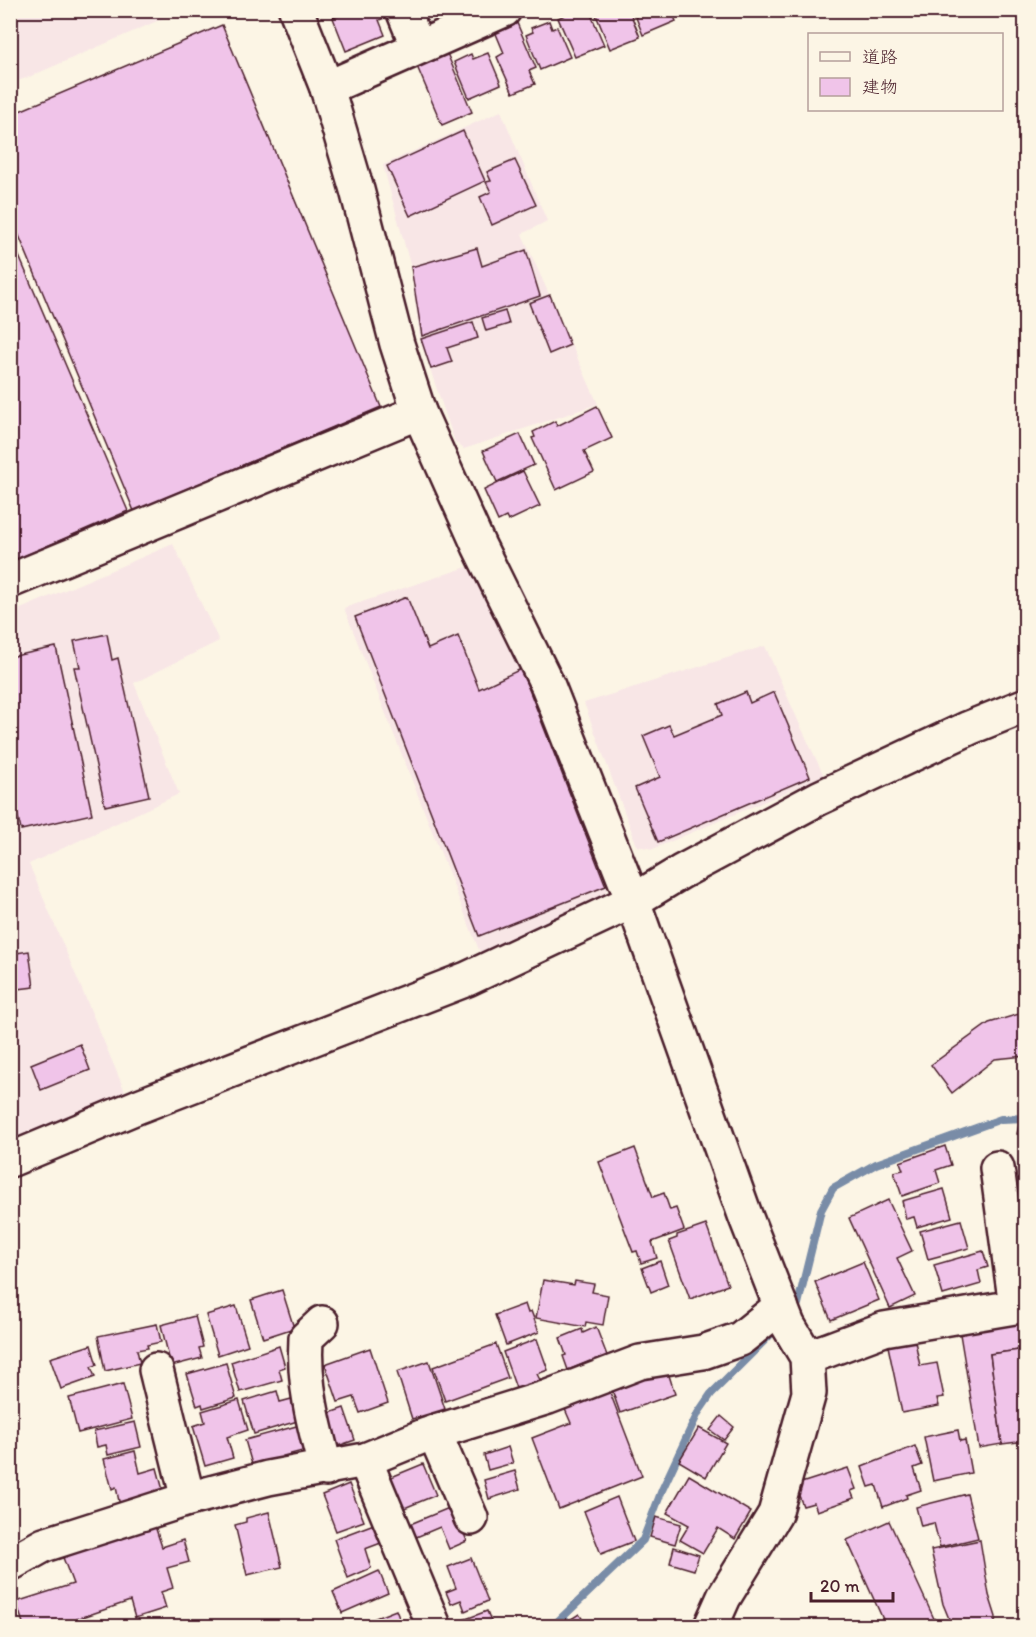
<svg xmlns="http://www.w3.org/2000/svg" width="1036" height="1637" viewBox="0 0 1036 1637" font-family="Itim,'Klee One',sans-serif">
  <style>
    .built { fill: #f8e6e6 }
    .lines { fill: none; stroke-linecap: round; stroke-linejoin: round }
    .stream { stroke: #798ca7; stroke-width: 8 }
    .building { fill: #f0c4e9; stroke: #4a1f2b; stroke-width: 1.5 }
    .minor-casing { stroke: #4a1f2b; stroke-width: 38 }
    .minor { stroke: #fcf5e5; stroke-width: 33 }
  </style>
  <rect width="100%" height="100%" fill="#fcf5e5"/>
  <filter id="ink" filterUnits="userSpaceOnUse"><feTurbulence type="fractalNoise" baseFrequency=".0167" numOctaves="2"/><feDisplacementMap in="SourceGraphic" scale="12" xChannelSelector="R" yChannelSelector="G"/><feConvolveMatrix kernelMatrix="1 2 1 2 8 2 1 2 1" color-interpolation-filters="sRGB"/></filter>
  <g filter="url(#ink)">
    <g class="built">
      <polygon points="11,10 180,10 180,11 29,77 11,83"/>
      <polygon points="501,111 547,221 522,234 598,404 464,449 455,442 420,340 411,268 383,165"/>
      <polygon points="173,544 219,641 134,683 179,794 29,864 126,1094 11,1142 11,613"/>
      <polygon points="470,566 535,687 610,883 602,900 481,955 344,608"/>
      <polygon points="765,646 800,725 824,776 653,849 637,846 584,703"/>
    </g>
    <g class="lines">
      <g class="stream">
        <polyline points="798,1304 821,1210 833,1188 876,1164 1001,1119 1026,1118"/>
        <polyline points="553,1626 643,1540 662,1490 698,1413 711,1394 773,1332"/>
      </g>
    </g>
    <g class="building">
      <polygon points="352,10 385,10 387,17 379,20 385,35 346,51 333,18"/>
      <polygon points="575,10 579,13 589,10 604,45 575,57 558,18"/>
      <polygon points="594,10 629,10 640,37 610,49"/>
      <polygon points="633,10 671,10 676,21 643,35"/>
      <polygon points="549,21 552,29 557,27 570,57 540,70 526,35 533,32 531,28"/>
      <polygon points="507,23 509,27 517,23 536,68 529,71 535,84 513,93 497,57 504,53 494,29"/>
      <polygon points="222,25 381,407 134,511 10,214 10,115"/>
      <polygon points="446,51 472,112 442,125 416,64"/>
      <polygon points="488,53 501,84 469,98 454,62 471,54 473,59"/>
      <polygon points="463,131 485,181 410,216 387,166"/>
      <polygon points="515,160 536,205 492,225 480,197 491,192 486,182 491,181 487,172"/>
      <polygon points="10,235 128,511 10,562"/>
      <polygon points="477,248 482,266 526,250 540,296 422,336 411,267"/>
      <polygon points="550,295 570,345 549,354 529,303"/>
      <polygon points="505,311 509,324 486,331 482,318"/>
      <polygon points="473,322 478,338 447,348 452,362 431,369 421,339"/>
      <polygon points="597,406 612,438 584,451 594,472 556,490 532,438 535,437 533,432 555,421 557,426"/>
      <polygon points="520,434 534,465 497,482 483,451"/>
      <polygon points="523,471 540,506 508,521 506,517 498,521 484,490"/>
      <polygon points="407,597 428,649 458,636 479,689 521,669 606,886 479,936 355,617"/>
      <polygon points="107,634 112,660 118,658 149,796 105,806 74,667 80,667 74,641"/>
      <polygon points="56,647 92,814 21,830 10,783 10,680 13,679 10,657"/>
      <polygon points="746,692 750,703 774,692 810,777 658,842 635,788 660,777 643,736 669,725 674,735 722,715 718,704"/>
      <polygon points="29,951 34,987 10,990 10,954"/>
      <polygon points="1026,1012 1026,1056 995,1059 952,1093 931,1065 989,1023"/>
      <polygon points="80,1044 90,1070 41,1090 31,1064"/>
      <polygon points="1020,1120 1026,1122 1026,1148 1021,1147 1024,1136 1017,1134"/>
      <polygon points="945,1146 951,1165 936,1170 940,1183 902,1196 894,1172 903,1170 900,1162"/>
      <polygon points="635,1148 653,1197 664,1193 670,1210 676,1208 684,1230 652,1242 657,1258 641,1263 637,1251 633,1252 599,1162"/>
      <polygon points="1021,1177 1026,1177 1026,1204 1024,1204"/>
      <polygon points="944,1189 952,1217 917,1227 914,1217 906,1219 902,1201"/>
      <polygon points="888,1200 912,1251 897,1258 915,1296 890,1308 849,1218"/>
      <polygon points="961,1220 969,1248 928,1259 920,1231"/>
      <polygon points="706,1225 728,1285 690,1299 669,1241 677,1238 677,1235"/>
      <polygon points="983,1251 988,1267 978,1270 981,1284 943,1295 934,1265"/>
      <polygon points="660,1261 668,1285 651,1292 642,1268"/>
      <polygon points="863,1262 879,1300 831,1320 815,1282"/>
      <polygon points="543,1280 574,1285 575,1281 594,1284 592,1292 608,1295 603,1325 586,1322 585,1327 536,1318"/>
      <polygon points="282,1290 294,1328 263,1338 251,1300"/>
      <polygon points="525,1304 528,1313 531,1311 539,1332 506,1345 495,1315"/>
      <polygon points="236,1306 248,1345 218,1355 206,1315"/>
      <polygon points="195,1316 203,1347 199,1348 202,1358 171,1366 161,1325"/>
      <polygon points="1026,1319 1026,1349 990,1354 1002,1444 979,1448 959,1328"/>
      <polygon points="157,1324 161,1342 147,1345 148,1348 137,1350 140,1363 105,1371 98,1336"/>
      <polygon points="596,1327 608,1358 592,1365 590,1361 568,1370 563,1356 566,1355 560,1338 582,1329 583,1333"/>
      <polygon points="537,1339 548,1370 537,1374 541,1382 517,1391 503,1352"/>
      <polygon points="915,1341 920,1366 937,1363 944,1397 937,1398 939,1406 902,1413 888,1346"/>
      <polygon points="496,1344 508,1378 445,1401 433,1367"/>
      <polygon points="91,1345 97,1365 91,1367 95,1377 61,1389 50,1358"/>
      <polygon points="279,1346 285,1367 279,1369 282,1380 240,1392 231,1362"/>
      <polygon points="370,1348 388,1403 360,1413 354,1397 338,1402 325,1364"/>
      <polygon points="1026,1349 1026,1441 1002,1444 990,1354"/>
      <polygon points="429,1361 445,1409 412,1419 397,1372"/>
      <polygon points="226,1363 236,1398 203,1408 202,1404 197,1406 187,1374"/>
      <polygon points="665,1363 675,1394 620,1413 609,1381"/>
      <polygon points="606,1382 642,1476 559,1509 532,1438 571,1423 561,1400"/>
      <polygon points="123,1384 132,1419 78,1433 69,1398"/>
      <polygon points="277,1391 280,1402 295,1398 301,1420 254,1434 244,1401"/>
      <polygon points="239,1400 248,1430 227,1437 233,1458 205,1466 193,1426 205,1422 202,1411"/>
      <polygon points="344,1408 355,1440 332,1448 321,1416"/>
      <polygon points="721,1416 734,1427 724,1440 710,1430"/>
      <polygon points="135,1422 141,1447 108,1455 106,1445 97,1447 94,1431"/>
      <polygon points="304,1424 310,1449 283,1456 284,1460 253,1468 245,1440"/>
      <polygon points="699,1428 726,1443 706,1477 679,1461"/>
      <polygon points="958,1430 960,1441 965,1440 971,1473 933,1481 924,1437"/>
      <polygon points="915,1446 922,1465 914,1468 921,1490 906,1495 907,1498 883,1507 876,1485 869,1487 862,1467"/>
      <polygon points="508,1447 513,1463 488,1470 484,1455"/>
      <polygon points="135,1451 140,1473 157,1468 164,1494 120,1506 116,1487 112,1489 104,1459"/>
      <polygon points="423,1464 436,1495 402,1509 389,1478"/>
      <polygon points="848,1468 856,1489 851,1491 854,1498 817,1511 814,1503 803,1506 795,1485"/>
      <polygon points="515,1471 520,1489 489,1499 484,1480"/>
      <polygon points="689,1475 751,1512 735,1539 718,1528 703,1553 680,1540 689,1525 667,1513"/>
      <polygon points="349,1484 364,1521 336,1531 322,1495"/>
      <polygon points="967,1494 978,1538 940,1547 934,1523 921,1526 916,1507"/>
      <polygon points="617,1497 634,1541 601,1554 584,1511"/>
      <polygon points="449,1508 451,1513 455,1512 467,1541 449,1549 440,1527 414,1538 408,1525"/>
      <polygon points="269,1512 282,1567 247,1575 235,1525 246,1522 246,1518"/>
      <polygon points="656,1517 681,1524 675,1544 650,1537"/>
      <polygon points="889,1521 936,1623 928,1626 886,1626 847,1540"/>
      <polygon points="374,1524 381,1543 365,1549 371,1568 348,1578 334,1539"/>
      <polygon points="155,1526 162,1547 183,1540 189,1562 167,1568 173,1588 161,1592 166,1608 135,1618 130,1601 77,1619 80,1626 24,1626 16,1602 73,1584 62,1555"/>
      <polygon points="980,1540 989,1595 996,1617 994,1626 952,1626 943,1604 931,1550"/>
      <polygon points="674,1547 699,1555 694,1570 670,1563"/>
      <polygon points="471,1558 488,1601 465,1611 461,1600 451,1604 446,1592 456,1588 448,1567"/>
      <polygon points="379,1571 388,1593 342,1613 333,1592"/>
      <polygon points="396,1610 401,1623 398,1624 399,1626 355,1626"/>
      <polygon points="487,1611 493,1626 460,1626 458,1622"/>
      <polygon points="579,1614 587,1626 562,1626 562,1625"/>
    </g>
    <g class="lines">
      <defs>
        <g id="minor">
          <polyline points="296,10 327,88 357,190 397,344 419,412 479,546 548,686 633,901 745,1215 788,1325 807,1357 809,1393 775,1514 724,1597 711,1626"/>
          <polyline points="403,10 418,47"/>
          <polyline points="327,88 504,10"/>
          <polyline points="10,581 419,412"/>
          <polyline points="10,1160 139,1106 467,979 633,901 681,872 819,798 969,728 1026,705"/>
          <polyline points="997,1168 1016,1306"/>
          <path d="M322,1323L306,1338C303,1383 314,1426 326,1469"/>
          <polyline points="807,1357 828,1350 884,1329 1026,1305"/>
          <polyline points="156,1370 188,1499"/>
          <polyline points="434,1432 471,1518"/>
          <polyline points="365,1460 434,1626"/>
          <polyline points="10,1564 44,1545 188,1499 268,1478 365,1460 426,1435 548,1397 640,1362 703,1352 740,1339 781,1306"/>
        </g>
      </defs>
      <use href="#minor" class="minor-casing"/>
      <use href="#minor" class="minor"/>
    </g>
  </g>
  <rect width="1036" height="1637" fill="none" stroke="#fcf5e5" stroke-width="36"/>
  <rect x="18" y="18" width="1000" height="1601" fill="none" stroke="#4a1f2b" stroke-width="2" filter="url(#ink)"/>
  <rect x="808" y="33" width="195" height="78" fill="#fcf5e5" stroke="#b59f9b" stroke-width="1.5"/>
  <rect x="820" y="52" width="30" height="9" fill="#fcf5e5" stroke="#b59f9b" stroke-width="1.5"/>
  <text x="862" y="63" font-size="18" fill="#4a1f2b">道路</text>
  <rect x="820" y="78" width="30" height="18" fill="#f0c4e9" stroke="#b59f9b" stroke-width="1.5"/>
  <text x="862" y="93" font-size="18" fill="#4a1f2b">建物</text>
  <path d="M811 1592v9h82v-9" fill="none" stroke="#4a1f2b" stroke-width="3"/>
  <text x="820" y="1592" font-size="18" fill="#4a1f2b" stroke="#fcf5e5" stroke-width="4.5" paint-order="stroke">20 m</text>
</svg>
